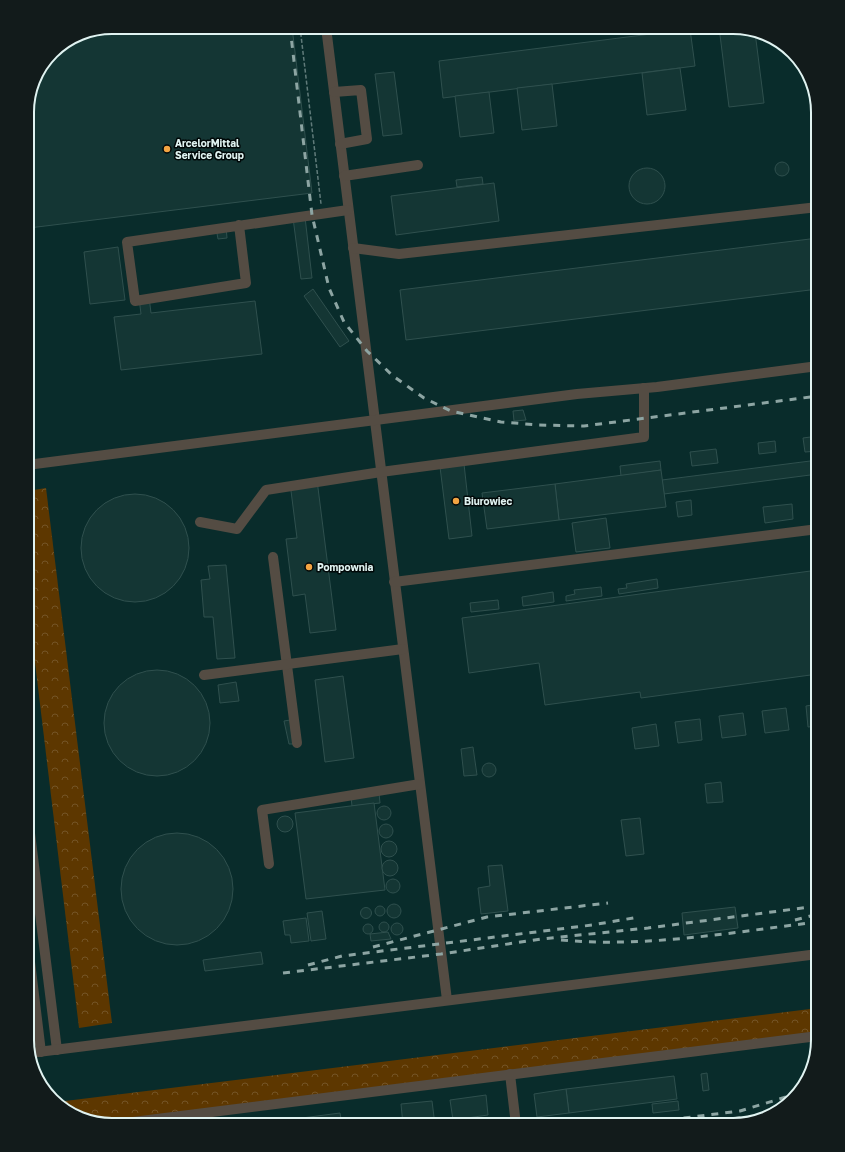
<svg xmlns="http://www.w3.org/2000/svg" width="845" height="1152" viewBox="0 0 845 1152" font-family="'Golos Text',sans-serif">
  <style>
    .built { fill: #092c2b }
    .forest { fill: url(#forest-crowns) }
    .building { fill: #143634; stroke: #2f504e }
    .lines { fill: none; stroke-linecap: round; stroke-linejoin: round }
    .path { stroke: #607b7a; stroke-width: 1.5; stroke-dasharray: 4 2; stroke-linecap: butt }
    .minor { stroke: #544c43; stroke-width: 10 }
    .rail { stroke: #8da5a3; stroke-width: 3; stroke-dasharray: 7 7; stroke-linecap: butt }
    .poi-dot { fill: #f3a442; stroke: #000808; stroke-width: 1.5 }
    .labels { text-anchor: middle; stroke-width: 3; stroke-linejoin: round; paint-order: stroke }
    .poi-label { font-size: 10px; font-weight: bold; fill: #e0f3f1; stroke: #000808; text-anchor: start }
    .rim { fill: none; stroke: #e0f3f1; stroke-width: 2 }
  </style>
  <defs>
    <pattern id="forest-crowns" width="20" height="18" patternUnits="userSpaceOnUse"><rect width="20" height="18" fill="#5d3700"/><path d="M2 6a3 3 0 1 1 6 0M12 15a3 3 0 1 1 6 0" fill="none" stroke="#745426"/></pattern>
  </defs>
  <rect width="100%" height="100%" fill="#002120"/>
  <polygon class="built" points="112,27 739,27 776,38 807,69 818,112 818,1041 807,1082 776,1114 734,1125 106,1125 69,1114 38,1083 27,1040 27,106 36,74 56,48 79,33"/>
  <g class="forest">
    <polygon points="46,488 112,1023 79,1028 27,596 27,491"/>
    <polygon points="818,1008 818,1032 99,1122 69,1114 57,1102"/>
  </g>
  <g class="building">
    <polygon points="112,27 292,27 312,193 29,228 27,212 27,106 36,74 56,48 79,33"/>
    <polygon points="719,27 739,27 755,32 764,103 729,107"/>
    <polygon points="690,29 695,66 443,98 439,61"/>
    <polygon points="680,68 686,110 647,115 642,73"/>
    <polygon points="394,72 402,134 383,136 375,74"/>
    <polygon points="552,84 557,126 522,130 517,88"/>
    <polygon points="489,92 494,133 460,137 455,96"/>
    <circle cx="782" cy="169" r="7"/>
    <circle cx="647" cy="186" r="18"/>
    <polygon points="482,177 483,184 457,187 456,180"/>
    <polygon points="494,183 499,221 396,235 391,196"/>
    <polygon points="305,217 312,278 301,279 293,218"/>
    <polygon points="226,227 227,238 218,239 216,228"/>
    <polygon points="818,238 818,289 406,340 400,290"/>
    <polygon points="118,247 125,300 90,304 84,252"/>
    <polygon points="27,254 33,254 34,265 27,266"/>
    <polygon points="313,289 349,341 340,347 304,296"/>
    <polygon points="149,297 151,313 255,301 262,354 121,370 114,317 141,314 139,298"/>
    <polygon points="523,410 526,420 514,421 513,411"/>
    <polygon points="818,436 818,451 805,452 803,438"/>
    <polygon points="775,441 776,452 759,454 758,443"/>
    <polygon points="716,449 718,463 692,466 690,452"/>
    <polygon points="818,460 818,474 664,494 662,480"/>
    <polygon points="660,461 661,470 621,476 620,466"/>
    <polygon points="464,464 472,536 449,539 440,467"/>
    <polygon points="661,470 666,507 559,520 555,484"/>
    <polygon points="317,480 336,630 310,633 305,594 293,596 286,539 297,538 290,483"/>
    <polygon points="813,482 818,482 818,504 816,504"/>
    <polygon points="555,484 559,520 487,529 482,493"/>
    <circle cx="135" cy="548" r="54"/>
    <polygon points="691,500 692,515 678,517 676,502"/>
    <polygon points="792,504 793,519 765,523 763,507"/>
    <polygon points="606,518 610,548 576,552 572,523"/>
    <polygon points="226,565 235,658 217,659 213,617 204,617 201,580 210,579 208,566"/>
    <polygon points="818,570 818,674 641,698 640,692 545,705 539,663 469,673 462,618"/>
    <polygon points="657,579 658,588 619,594 618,589 627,588 626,584"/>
    <polygon points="601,587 602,596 566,601 566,596 575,594 574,590"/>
    <polygon points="553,592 554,602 523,606 522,597"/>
    <polygon points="498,600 499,609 471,612 470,603"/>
    <circle cx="157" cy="723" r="53"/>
    <polygon points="343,676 354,758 325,762 315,680"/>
    <polygon points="236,682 239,701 220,703 218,685"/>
    <polygon points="818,704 818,726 808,727 806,706"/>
    <polygon points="786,708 789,730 765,733 762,711"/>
    <polygon points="743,713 746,735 722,738 719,716"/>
    <polygon points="700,719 702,740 678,743 675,722"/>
    <polygon points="290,720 293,744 289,744 284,721"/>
    <polygon points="656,724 659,746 635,749 632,728"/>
    <polygon points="473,747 477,775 464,776 461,749"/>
    <circle cx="489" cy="770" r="7"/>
    <polygon points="721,782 723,802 707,803 705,784"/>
    <polygon points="379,793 380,803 352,806 351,797"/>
    <polygon points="374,803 385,890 306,899 295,813"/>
    <circle cx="384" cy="813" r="7"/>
    <circle cx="285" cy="824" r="8"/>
    <polygon points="640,818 644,854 626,856 621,820"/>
    <circle cx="386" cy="831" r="7"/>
    <circle cx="177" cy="889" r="56"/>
    <circle cx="389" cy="849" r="8"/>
    <circle cx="390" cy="868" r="8"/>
    <polygon points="502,865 508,911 481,914 478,888 490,886 488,866"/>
    <circle cx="393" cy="886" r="7"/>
    <circle cx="394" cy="911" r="7"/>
    <circle cx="380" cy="911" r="5"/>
    <polygon points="735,907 738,928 684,935 682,913"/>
    <circle cx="366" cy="913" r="5.5"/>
    <polygon points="322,911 326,939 311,941 307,913"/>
    <polygon points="306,918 309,941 291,943 290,935 285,935 283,921"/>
    <circle cx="384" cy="927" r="5"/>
    <circle cx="397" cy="929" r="6"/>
    <circle cx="368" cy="929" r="5"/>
    <polygon points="388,932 391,939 371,941 370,934"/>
    <polygon points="261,952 263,964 205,971 203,960"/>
    <polygon points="707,1073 709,1090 703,1091 701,1074"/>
    <polygon points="674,1076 677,1099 569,1113 566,1089"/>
    <polygon points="566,1089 569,1113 537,1117 534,1094"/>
    <polygon points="486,1095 488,1115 453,1120 450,1100"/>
    <polygon points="432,1101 435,1125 403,1125 401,1104"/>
    <polygon points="678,1101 679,1110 653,1113 652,1104"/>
    <polygon points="340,1113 342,1125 279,1125 279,1121"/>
  </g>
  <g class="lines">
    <polyline class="path" points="300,27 321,204"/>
    <g class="minor">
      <polyline points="326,27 447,1000"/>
      <polyline points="334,92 361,90 367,139 340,144"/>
      <polyline points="344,176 418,165"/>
      <polyline points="239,225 246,283 135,301 127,242 348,210"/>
      <polyline points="353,248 399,254 818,207"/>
      <polyline points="27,465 577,394 657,387 818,366"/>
      <polyline points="200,522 237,529 266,490 381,472 644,437 644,388"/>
      <polyline points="273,557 297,743"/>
      <polyline points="394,582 818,529"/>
      <polyline points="204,675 403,649"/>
      <polyline points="27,809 57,1050"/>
      <polyline points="269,864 262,810 420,784"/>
      <polyline points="27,937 41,1052"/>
      <polyline points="30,1053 818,954"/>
      <polyline points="510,1074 516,1125"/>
      <polyline points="109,1125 818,1036"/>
    </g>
    <g class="rail">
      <polyline points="290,27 312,215 329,288 344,322 367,351 393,376 424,398 451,411 501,422 539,425 584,426 818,396"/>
      <polyline points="795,920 818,914"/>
      <path d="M561,940C647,948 733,932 818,922"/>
      <polyline points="373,947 487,917 608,903"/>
      <polyline points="308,965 342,956 592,925 639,917"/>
      <polyline points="283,973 441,954 541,939 648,928 818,906"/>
      <polyline points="628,1125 740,1111 796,1094"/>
      <polyline points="692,1125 739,1118 759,1118"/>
    </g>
  </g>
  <g class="poi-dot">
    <circle cx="167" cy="149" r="4"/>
    <circle cx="456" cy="501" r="4"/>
    <circle cx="309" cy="567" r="4"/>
  </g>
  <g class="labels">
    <g class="poi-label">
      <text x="175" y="147">ArcelorMittal<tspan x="175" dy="12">Service Group</tspan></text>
      <text x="464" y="505">Biurowiec</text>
      <text x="317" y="571">Pompownia</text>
    </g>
  </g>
  <path d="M0 0H845V1152H0ZM112 34H733A78 78 0 0 1 811 112V1040A78 78 0 0 1 733 1118H112A78 78 0 0 1 34 1040V112A78 78 0 0 1 112 34Z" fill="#121b1b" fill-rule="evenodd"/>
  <path class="rim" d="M112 34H733A78 78 0 0 1 811 112V1040A78 78 0 0 1 733 1118H112A78 78 0 0 1 34 1040V112A78 78 0 0 1 112 34Z"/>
</svg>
